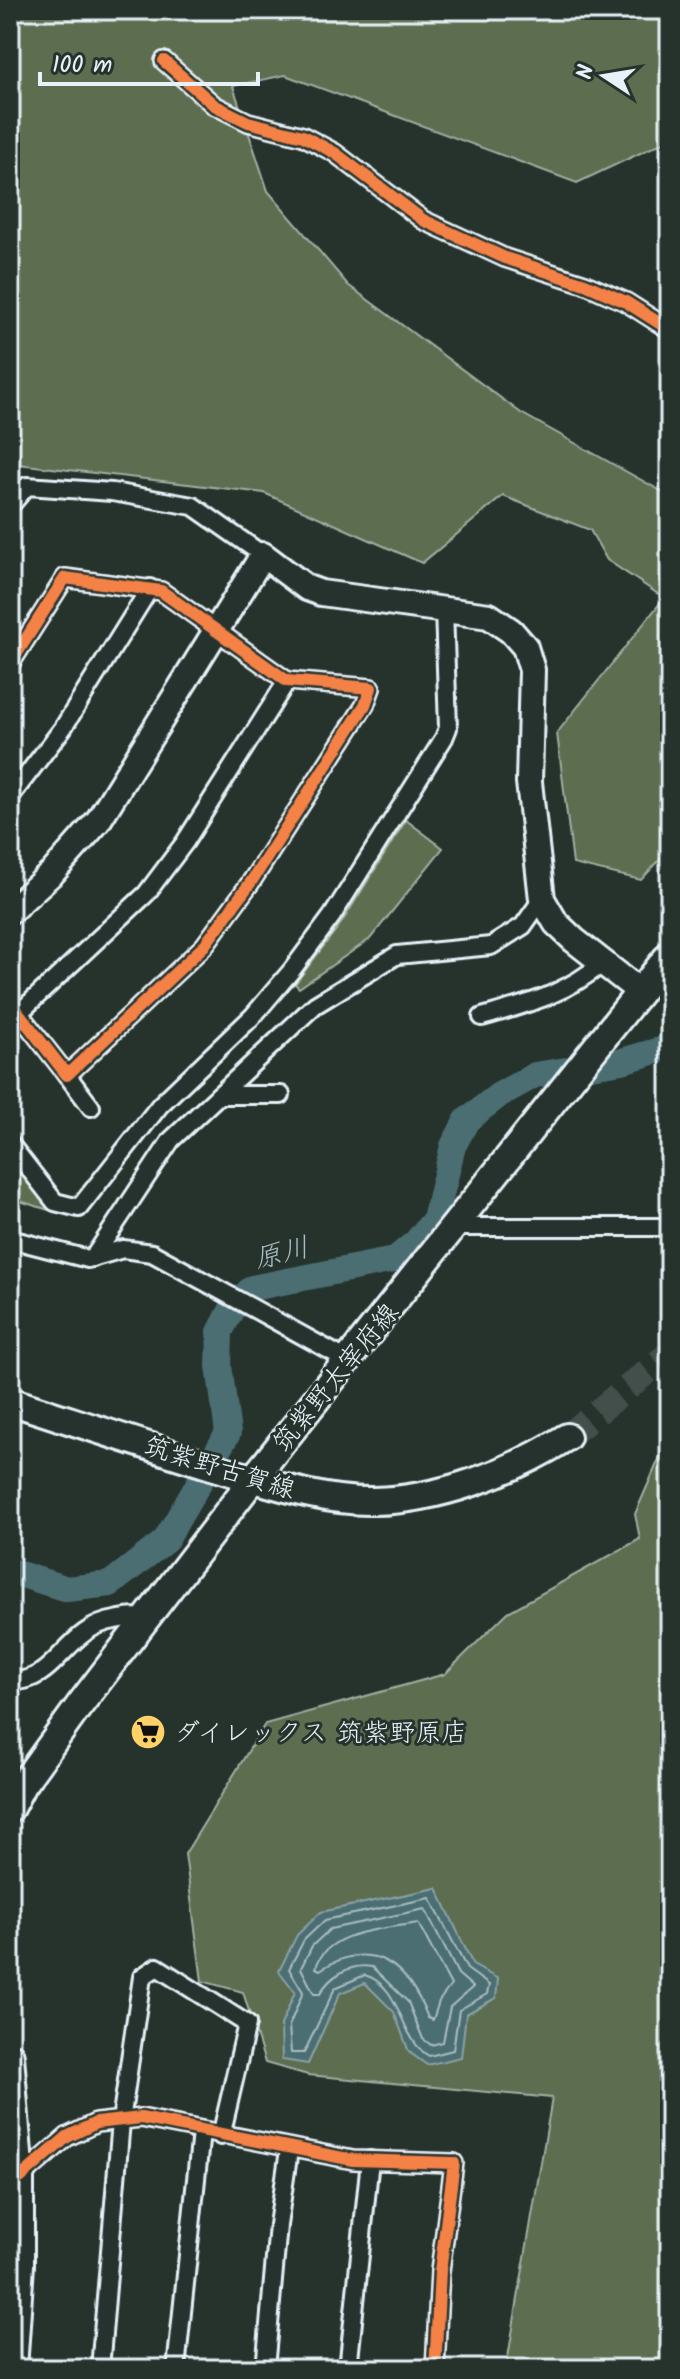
<svg xmlns="http://www.w3.org/2000/svg" width="680" height="2379" viewBox="0 0 680 2379" font-family="Kalam,'Klee One',sans-serif">
  <style>
    .green { fill: #5d6d50; stroke: #a2afa4; stroke-width: 2 }
    .water { fill: #4b6e72; stroke: #8aa2a8; stroke-width: 2 }
    .lines { fill: none; stroke-linecap: round; stroke-linejoin: round }
    .shore { stroke: #a9bdc2; stroke-width: 2 }
    .river { stroke: #4b6e72; stroke-width: 26 }
    .primary-tunnel { stroke: #43504b; stroke-width: 26; stroke-dasharray: 26 13; stroke-linecap: butt }
    .street-casing { stroke: #e8f1f8; stroke-width: 22 }
    .secondary-casing { stroke: #e8f1f8; stroke-width: 30 }
    .primary-casing { stroke: #e8f1f8; stroke-width: 32 }
    .street { stroke: #26332d; stroke-width: 16 }
    .secondary { stroke: #26332d; stroke-width: 24 }
    .primary { stroke: #26332d; stroke-width: 26 }
    .cycleway-casing { stroke: #26332d; stroke-width: 17 }
    .cycleway { stroke: #f48246; stroke-width: 12 }
    .labels { text-anchor: middle; stroke-width: 6; stroke-linejoin: round; paint-order: stroke }
    .street-label { font-size: 26px; fill: #e8f1f8; stroke: #26332d }
    .poi-label { font-size: 26px; fill: #e8f1f8; stroke: #26332d; text-anchor: start }
    .water-label { font-size: 28px; font-style: italic; fill: #a9bdc2; stroke: #26332d }
  </style>
  <rect width="100%" height="100%" fill="#26332d"/>
  <filter id="ink" filterUnits="userSpaceOnUse"><feTurbulence type="fractalNoise" baseFrequency=".0125" numOctaves="2"/><feDisplacementMap in="SourceGraphic" scale="16" xChannelSelector="R" yChannelSelector="G"/><feConvolveMatrix kernelMatrix="1 2 1 2 8 2 1 2 1" color-interpolation-filters="sRGB"/></filter>
  <g filter="url(#ink)">
    <g class="green">
      <polygon points="10,10 670,10 670,139 577,183 285,75 233,86 268,191 348,285 521,413 670,496 670,849 641,880 573,864 557,733 664,598 607,560 590,530 503,496 422,563 264,493 18,464 10,476"/>
      <polygon points="406,820 443,848 370,939 299,988 295,984 342,922"/>
      <polygon points="10,1159 52,1211 10,1198"/>
      <polygon points="670,1434 670,2369 506,2369 552,2098 308,2075 265,2063 243,1992 202,1981 185,1854 265,1724 445,1674 508,1612 640,1539 635,1514"/>
    </g>
    <polygon class="water" points="437,1888 473,1965 498,1979 496,1998 466,2014 461,2057 427,2065 409,2052 394,2012 365,1983 340,1993 308,2064 282,2060 281,2025 295,1992 279,1971 297,1935 321,1912"/>
    <g class="lines">
      <g class="shore">
        <path d="M430,1898L467,1969L489,1985L487,1994L459,2010L453,2050L429,2056C399,2039 403,1987 365,1975L335,1988L304,2053H291L289,2026L303,1992L289,1969L304,1940L325,1920Z"/>
        <path d="M425,1909L458,1974L473,1987L450,2007L443,2042L431,2045L423,2039L408,2002L372,1967C351,1963 329,1976 320,1994H314L301,1968L312,1946L330,1929Z"/>
        <path d="M418,1923L451,1985L439,2001L433,2020L428,2018C408,1966 374,1936 320,1970L316,1968C326,1930 385,1929 418,1923Z"/>
      </g>
      <polyline class="river" points="10,1571 67,1589 110,1584 165,1541 228,1433 219,1366 220,1332 232,1309 252,1288 394,1260 416,1242 435,1219 453,1146 467,1120 499,1095 535,1075 622,1061 670,1047"/>
      <polyline class="primary-tunnel" points="567,1437 670,1353"/>
      <defs>
        <g id="street">
          <polyline points="164,61 214,105 248,122 303,136 335,153 423,220 505,258 585,284 626,302 670,330"/>
          <polyline points="10,506 27,486 112,492 193,506 263,555"/>
          <polyline points="10,664 65,578 161,591 287,681 371,688 365,705 251,882 204,946 67,1075 10,1002"/>
          <polyline points="10,797 63,728 150,588"/>
          <polyline points="19,1013 146,894 185,842 287,681"/>
          <path d="M482,1017C530,1003 564,995 604,962"/>
          <polyline points="67,1075 91,1107"/>
          <polyline points="219,1095 281,1095"/>
          <polyline points="10,1144 55,1202 79,1208 160,1105 253,1016 292,970 332,916 444,738 448,728 444,609"/>
          <polyline points="454,1227 670,1227"/>
          <polyline points="10,1239 88,1259 123,1249 152,1253 349,1361"/>
          <polyline points="93,1258 171,1140 315,1005 397,955 491,946 523,926 542,899"/>
          <path d="M10,1681C57,1684 64,1628 115,1620C126,1618 135,1615 146,1620"/>
          <polyline points="20,2178 67,2137 96,2123 141,2118 353,2160 454,2163 440,2271 435,2369"/>
          <polyline points="100,2369 121,2121 142,1977 157,1967 247,2024 221,2136"/>
          <polyline points="176,2369 201,2132"/>
          <polyline points="265,2369 278,2225 289,2150"/>
          <polyline points="348,2369 370,2160"/>
        </g>
        <polyline id="secondary" points="10,911 53,872 98,821 263,555 307,588 321,593 489,616 511,631 525,647 532,670 529,782 542,899 556,923 574,940 639,991"/>
        <g id="primary">
          <path d="M10,1401C81,1424 153,1448 224,1470C272,1484 323,1502 373,1501C439,1500 512,1472 567,1437"/>
          <polyline points="10,1808 22,1785 79,1706 253,1479 670,954"/>
          <polyline points="10,2056 20,2178 20,2265 13,2369"/>
        </g>
      </defs>
      <use href="#street" class="street-casing"/>
      <use href="#secondary" class="secondary-casing"/>
      <use href="#primary" class="primary-casing"/>
      <use href="#street" class="street"/>
      <use href="#secondary" class="secondary"/>
      <use href="#primary" class="primary"/>
      <defs>
        <g id="cycleway">
          <polyline points="164,61 214,105 248,122 303,136 335,153 423,220 505,258 585,284 626,302 670,330"/>
          <polyline points="10,664 65,578 161,591 287,681 371,688 365,705 251,882 204,946 67,1075 10,1002"/>
          <polyline points="20,2178 67,2137 96,2123 141,2118 353,2160 454,2163 440,2271 435,2369"/>
        </g>
      </defs>
      <use href="#cycleway" class="cycleway-casing"/>
      <use href="#cycleway" class="cycleway"/>
    </g>
  </g>
  <defs>
    <symbol id="supermarket-disc" viewBox="-11 -11 22 22"><circle r="9.5" fill="#ffd166" stroke="#26332d"/><path d="M-6-5.5h2.5l.6 2H6L4.5 2H-2.5L-4.4-4H-6ZM-1.5 3.2a1.3 1.3 0 1 0 .1 0ZM3 3.2a1.3 1.3 0 1 0 .1 0Z" fill="#111"/></symbol>
  </defs>
  <g fill-rule="evenodd">
    <use href="#supermarket-disc" x="128" y="1712" width="40" height="40"/>
  </g>
  <g class="labels">
    <g class="street-label">
      <text transform="translate(335 1377) rotate(-51)" y="9">筑紫野太宰府線</text>
      <text transform="translate(220 1467) rotate(17)" y="9">筑紫野古賀線</text>
    </g>
    <g class="poi-label">
      <text x="174" y="1741">ダイレックス 筑紫野原店</text>
    </g>
    <g class="water-label">
      <text transform="translate(281 1252) rotate(-14)" y="10">原川</text>
    </g>
  </g>
  <rect width="680" height="2379" fill="none" stroke="#26332d" stroke-width="40"/>
  <rect x="20" y="20" width="640" height="2339" fill="none" stroke="#e8f1f8" stroke-width="3" filter="url(#ink)"/>
  <g transform="translate(604 76) rotate(282)" stroke="#26332d" stroke-width="6" paint-order="stroke">
  <path d="M0-6L14 30L0 20L-14 30Z" fill="#e8f1f8"/>
  <text y="-12" font-size="22" font-weight="bold" text-anchor="middle" fill="#e8f1f8">N</text>
  </g>
  <path d="M40 72v12h218v-12" fill="none" stroke="#e8f1f8" stroke-width="4"/>
  <text x="52" y="72" font-size="24" fill="#e8f1f8" stroke="#26332d" stroke-width="6" paint-order="stroke">100 m</text>
</svg>
